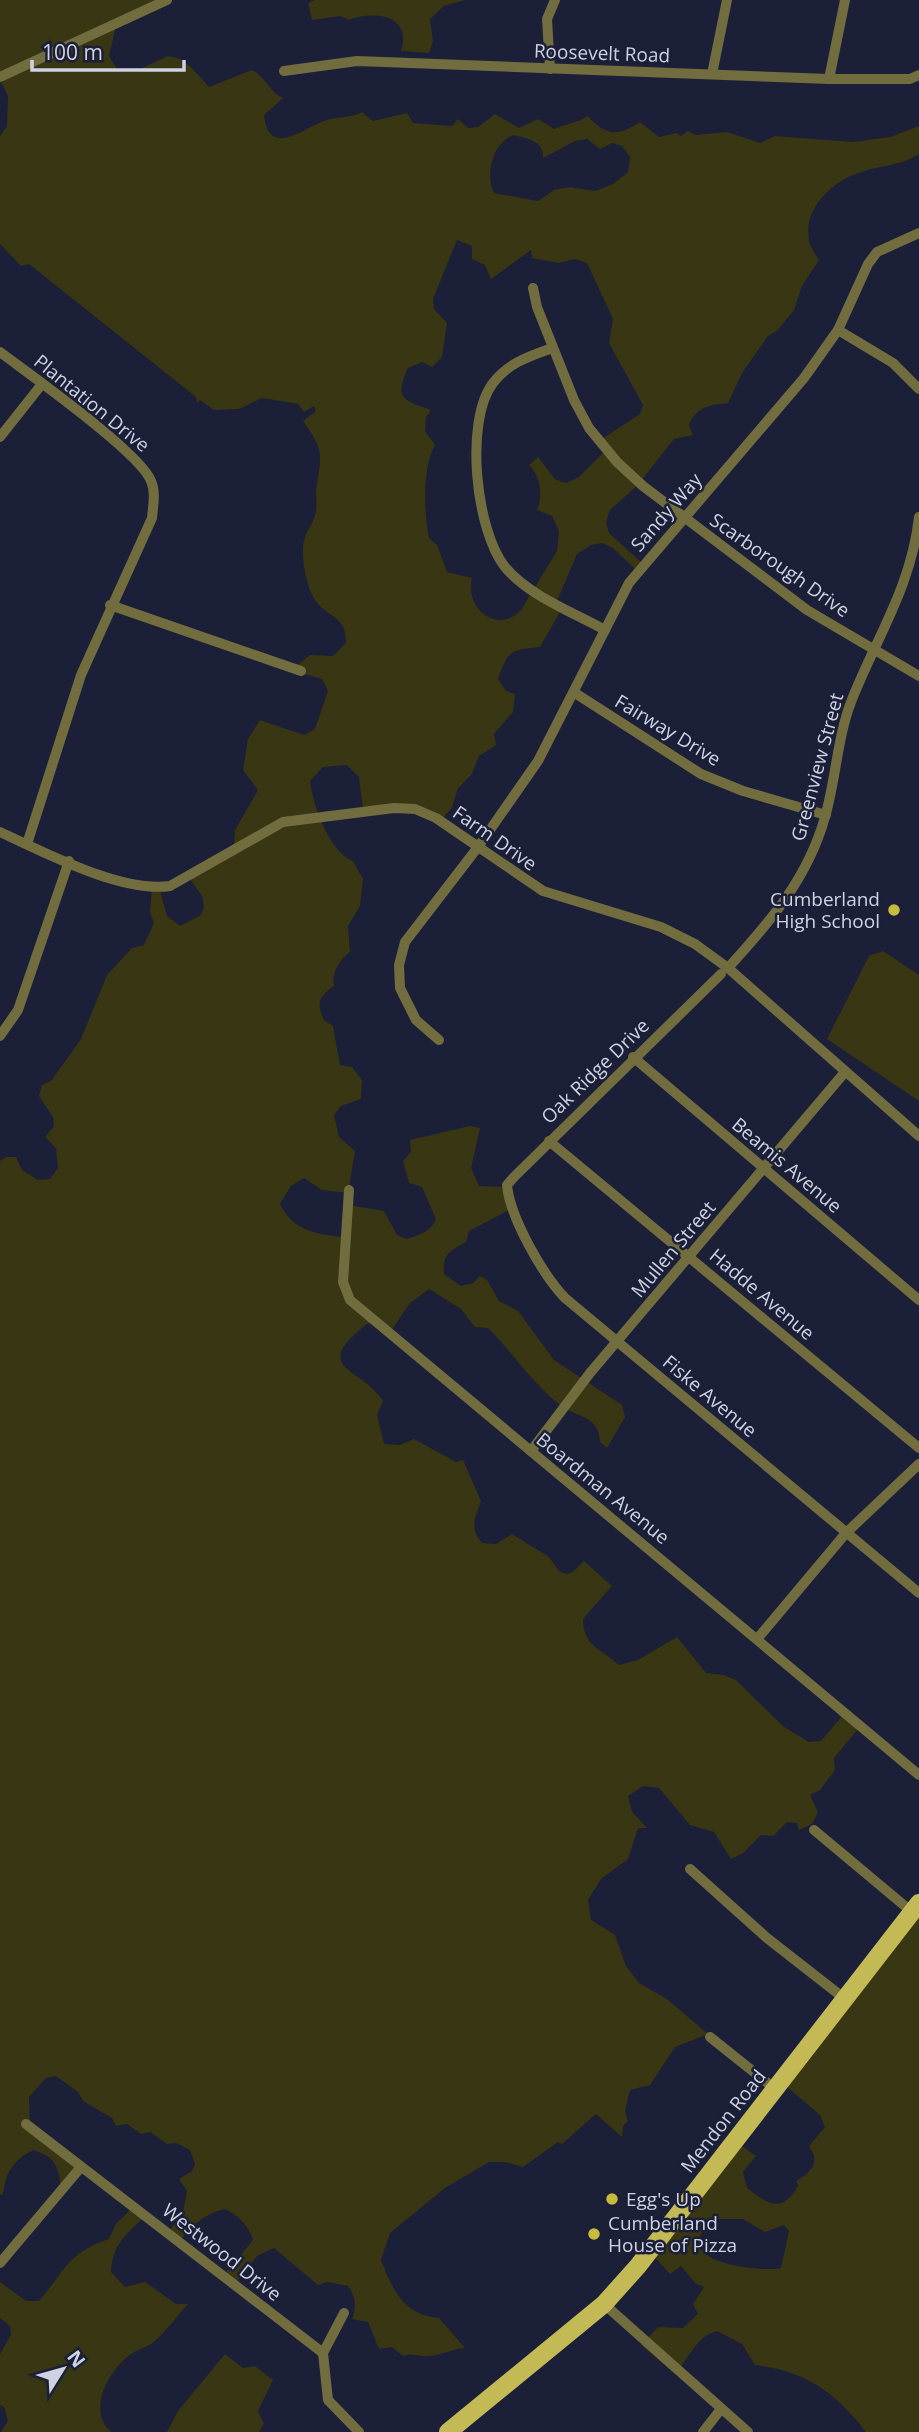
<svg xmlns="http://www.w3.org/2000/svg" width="919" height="2432" viewBox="0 0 919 2432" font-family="'Open Sans',sans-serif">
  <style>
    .green { fill: #393613; fill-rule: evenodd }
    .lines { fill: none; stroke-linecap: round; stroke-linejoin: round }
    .minor { stroke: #716d3f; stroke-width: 10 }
    .primary { stroke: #c4ba55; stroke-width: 18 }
    .poi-dot { fill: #c7bb3c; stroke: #1b1f37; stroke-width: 2.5 }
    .labels { text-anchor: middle; stroke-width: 5; stroke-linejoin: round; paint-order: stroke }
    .street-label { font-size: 19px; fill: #ced2e3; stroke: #1b1f37 }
    .poi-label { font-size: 19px; fill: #ced2e3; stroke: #1b1f37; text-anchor: start }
  </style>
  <rect width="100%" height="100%" fill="#1b1f37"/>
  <g class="green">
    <path d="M0,0H162L116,26L109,56L119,72H134L168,56L180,59L191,67L209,87L252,70C266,77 270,93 283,98L264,115C269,159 303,128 324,121C337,116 349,119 362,112L373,121L407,113L413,123L452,126L458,119L468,128L478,127L495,114L519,128L538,119L554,129C566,124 577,123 588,116C606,137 619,136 640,122L659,137L676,133L681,136L688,131L696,135L727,132L760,143L775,136L853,142L890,137L919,126V154C901,166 881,165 861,172C833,181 803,207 809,240C810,247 816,255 819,260L802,286L794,310L778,330L768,336L742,373L728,403C710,405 696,407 689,425L693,435L674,439L637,486L610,510L606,522L609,533L642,563L636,570L613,548L602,543L591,545L577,554L556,603L561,610L540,647C511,650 508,650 498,679L506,691L515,694L513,712L494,734L496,745L479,756L472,774L458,788L452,807L440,822L421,813L363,810L359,777L347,765L323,767L310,781C313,805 329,852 353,861L363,879L360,906L348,926L350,952C340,959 331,973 334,986C319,996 316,1003 324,1020L333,1026L340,1065L352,1067L362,1080L361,1099L341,1106L334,1115L339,1137L355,1151L348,1193L322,1190L304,1178L291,1186L280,1204C293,1231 316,1234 343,1237L349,1205L384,1211L397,1235L407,1239C419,1235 431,1232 436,1219L422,1187L409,1183L403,1161L411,1152L410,1140L470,1126L480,1128L471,1168L479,1186L504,1187L511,1209L469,1231L466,1242C450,1251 442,1254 444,1274L461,1286L473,1283L480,1276L487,1280L499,1301L518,1311L554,1360L622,1405L625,1417L607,1448L600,1442C599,1415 577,1418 560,1405C532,1383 513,1353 488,1328L475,1327L461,1309L429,1289L410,1303L389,1334L368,1323C309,1370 359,1365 383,1401L377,1415L384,1444L400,1445L414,1439L456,1462L463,1460L481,1501C475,1519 469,1527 482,1543L496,1544L512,1534L549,1557L559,1571L567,1574L573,1572L584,1561L612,1586L583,1619C583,1647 602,1649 619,1665L638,1660L677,1637L706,1673L724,1675L736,1680L784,1727L809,1742L821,1741L844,1714L858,1729L834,1758L835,1770L820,1790L810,1795L818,1812L812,1824L799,1830L797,1823L787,1822L773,1836L761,1835L743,1853L731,1859L714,1832L690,1825L659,1788L643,1786L628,1796L632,1812L647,1828H638L628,1859L601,1879L588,1900L591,1920L615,1935L626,1966L639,1983L667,1999L708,2034L675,2047L650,2085L630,2090L625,2111L628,2121L623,2126L622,2137L596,2114L562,2144L558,2142L523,2167L505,2162H489L445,2188L390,2233L381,2260C393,2291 404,2315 439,2318L465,2348C451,2349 438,2357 425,2356C416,2356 413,2353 403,2356L392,2347L379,2349L368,2322L352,2319C357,2307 356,2297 348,2286L327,2282L318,2285L274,2248L257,2256L234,2285L223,2276L253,2240C249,2226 238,2215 225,2209C207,2213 193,2224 182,2238L167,2234L183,2212L187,2191L179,2179L192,2171L195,2164L190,2150L176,2143L167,2144L150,2132L141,2134L127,2124L116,2126L112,2118L83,2101L78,2092L56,2076L46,2078L29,2097L30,2128L78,2166L61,2188C58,2166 56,2157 33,2150C13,2160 6,2172 3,2194L0,2195V1161L6,1157H16L22,1170L38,1180L50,1179L58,1168L56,1148L45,1137L54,1126L53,1117L39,1096L42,1085L51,1081L81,1039L107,975L132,948L144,945L154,923L150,913L152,888L159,887L167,916L180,926L201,915L204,907L202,896L188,876L234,845L235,830L258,790L243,770L248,739L260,720L304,735L315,729L328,691L322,679L291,670L310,655L333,656L346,643C346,618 333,619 318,604C308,593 303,567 303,553C302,534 312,528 316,512C317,506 316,498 316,491C321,453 326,454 303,421L316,411L314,406L304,412L298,404L262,398L239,409L214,410L200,400L197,403L196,397L29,264L21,266L0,244V136L7,126L8,96L0,80ZM513,135C527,139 544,140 543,158L575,141L587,139L600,149L612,143L622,146L630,157L628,172L613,184L595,191L570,187L554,190L538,201L494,193C485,174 492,144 513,135ZM457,240L472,246V259L485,265L491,279L531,250L532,258L559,263L575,259L587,263L613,319L609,343L643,405L640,414L599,441L605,451L579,477L566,483L555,479L538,457L529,465C541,477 543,496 537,510L552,516L559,531L557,551L521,610C496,636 464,606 472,578L447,572L437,545L429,538C424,511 422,469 435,445L425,431L426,417L431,410C403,400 394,399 408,368L422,362L432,367L442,357L447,323L434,309L433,299Z"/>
    <path d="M315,0H465L444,6L430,19L433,41L429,53L401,51C413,15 374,10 349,20L341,16L312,20L308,3Z"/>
    <polygon points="883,951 919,975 919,1101 827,1039 869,956"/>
    <path d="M919,1903V2432H866C835,2392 806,2371 755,2365L742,2344L717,2331C696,2336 689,2359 675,2374L641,2345L658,2327L683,2328L698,2314L693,2304L704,2287L695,2283L681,2266L670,2274L651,2253L735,2141L756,2156L743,2172L747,2188C768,2204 782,2214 798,2186L796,2181C811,2173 821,2162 809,2146L825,2127L820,2115L780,2081ZM720,2219H743L765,2232L784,2225L789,2231L781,2268C764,2272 698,2265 699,2242C700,2230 709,2224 720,2219Z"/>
    <path d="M132,2208L142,2219C124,2236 112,2247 111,2272L125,2287L145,2282L176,2304H188C177,2316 167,2330 155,2341C147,2348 135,2350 127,2357C106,2375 88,2412 111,2432H1L8,2421L4,2407L0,2405V2354L11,2335L10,2326L0,2318V2282L26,2301H39C65,2271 67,2253 109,2239L116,2224Z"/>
    <polygon points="225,2354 243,2368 255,2366 273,2380 258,2411 264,2424 259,2432 167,2432 178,2411"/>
  </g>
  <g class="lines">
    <g class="minor">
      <polyline points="550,69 547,19 555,0"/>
      <polyline points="284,71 357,61 829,79 910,79 919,75"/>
      <polyline points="712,74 727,0"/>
      <polyline points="0,77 167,0"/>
      <polyline points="829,79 845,0"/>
      <polyline points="533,288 537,307 574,400 589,428 617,462 643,486 807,610 919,676"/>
      <polyline points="838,330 893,363 919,389"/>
      <path d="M552,348C530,356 508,363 493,383C464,421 476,531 505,567C529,596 573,612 605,630"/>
      <path d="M0,352C29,374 141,453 151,481C156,492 153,506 152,518L81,675L27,844"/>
      <polyline points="0,437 42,384"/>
      <polyline points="110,605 301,671"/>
      <polyline points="575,693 701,774 743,791 826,815"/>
      <path d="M0,832C46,853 121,893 170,886L283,822L394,808L415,809L436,818L543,891L661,927L695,944L728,968L919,1136"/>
      <path d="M728,968C770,922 808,878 825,817C836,779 837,739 851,702C876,638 911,588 919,517"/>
      <path d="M721,974L514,1177L507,1185C510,1218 543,1275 565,1298L919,1593"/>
      <polyline points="0,1036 18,1010 69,861"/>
      <polyline points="439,1040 416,1020 400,988 399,965 405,942 478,847 538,761 629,583 804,378 838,330 868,264 877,252 919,233"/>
      <polyline points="633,1057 919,1300"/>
      <polyline points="549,1141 919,1448"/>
      <polyline points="349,1190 343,1282 350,1300 919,1775"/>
      <polyline points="531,1451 590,1373 845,1072"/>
      <polyline points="758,1638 846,1533 919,1464"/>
      <polyline points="814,1830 912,1912"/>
      <polyline points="690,1869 767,1938 845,1999"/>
      <polyline points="710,2037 775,2089"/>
      <polyline points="26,2124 323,2353 328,2400 359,2432"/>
      <polyline points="0,2263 81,2167"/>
      <polyline points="604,2304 748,2432"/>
      <polyline points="323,2353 344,2313"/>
      <polyline points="703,2432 721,2409"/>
    </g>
    <polyline class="primary" points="448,2432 604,2304 638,2266 919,1903"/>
  </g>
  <g class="poi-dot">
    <circle cx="894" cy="910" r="7"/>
    <circle cx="612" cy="2199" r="7"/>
    <circle cx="594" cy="2234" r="7"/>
  </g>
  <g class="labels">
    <g class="street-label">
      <text transform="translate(602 53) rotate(2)" y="7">Roosevelt Road</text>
      <text transform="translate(92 403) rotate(39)" y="7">Plantation Drive</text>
      <text transform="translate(666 512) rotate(-49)" y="7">Sandy Way</text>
      <text transform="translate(780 565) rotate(35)" y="7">Scarborough Drive</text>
      <text transform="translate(668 730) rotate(31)" y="7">Fairway Drive</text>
      <text transform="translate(817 767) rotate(-75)" y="7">Greenview Street</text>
      <text transform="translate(495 838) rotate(35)" y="7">Farm Drive</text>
      <text transform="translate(595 1071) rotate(-44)" y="7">Oak Ridge Drive</text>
      <text transform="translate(787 1165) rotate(40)" y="7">Beamis Avenue</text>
      <text transform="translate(673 1249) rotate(-50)" y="7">Mullen Street</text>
      <text transform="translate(762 1294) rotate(40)" y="7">Hadde Avenue</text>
      <text transform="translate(710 1396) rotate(40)" y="7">Fiske Avenue</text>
      <text transform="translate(603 1488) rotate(39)" y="7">Boardman Avenue</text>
      <text transform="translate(723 2121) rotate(-52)" y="7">Mendon Road</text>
      <text transform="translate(222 2252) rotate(38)" y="7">Westwood Drive</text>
    </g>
    <g class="poi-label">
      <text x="880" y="906" text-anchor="end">Cumberland<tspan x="880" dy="22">High School</tspan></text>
      <text x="626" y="2206">Egg's Up</text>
      <text x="608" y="2230">Cumberland<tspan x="608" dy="22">House of Pizza</tspan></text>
    </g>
  </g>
  <g transform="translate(63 2369) rotate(53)" stroke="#1b1f37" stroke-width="5" paint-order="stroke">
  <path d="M0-5L12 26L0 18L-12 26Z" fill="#ced2e3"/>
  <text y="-10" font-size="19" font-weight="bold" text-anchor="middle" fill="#ced2e3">N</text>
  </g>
  <path d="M32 60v10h152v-10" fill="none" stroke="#ced2e3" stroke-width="3.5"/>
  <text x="42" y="60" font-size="21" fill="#ced2e3" stroke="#1b1f37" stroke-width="5" paint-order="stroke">100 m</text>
</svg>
